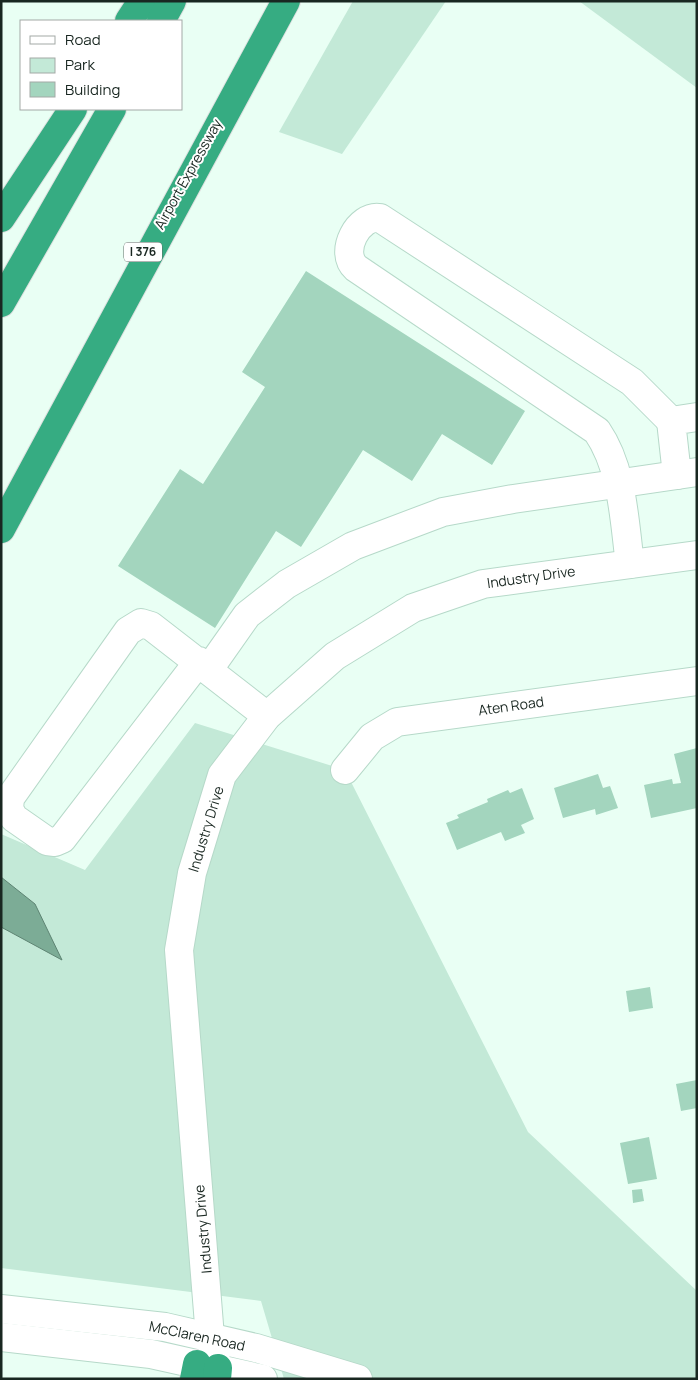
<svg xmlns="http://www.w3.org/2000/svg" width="698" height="1380" viewBox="0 0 698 1380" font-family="Manrope,sans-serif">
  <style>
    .green { fill: #c3e9d7 }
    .water { fill: #7cac96; stroke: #5e8473 }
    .building { fill: #a3d5be }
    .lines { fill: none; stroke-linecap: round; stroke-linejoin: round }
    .minor-casing { stroke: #b6d9c9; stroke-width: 30 }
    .highway-casing { stroke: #dfe1e0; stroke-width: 30 }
    .minor { stroke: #fff; stroke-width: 28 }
    .highway { stroke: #36ac82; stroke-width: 28 }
    .labels { text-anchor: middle; stroke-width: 4; stroke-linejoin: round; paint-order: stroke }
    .shield { fill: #fff; stroke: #5e6864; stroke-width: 1 }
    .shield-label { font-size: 12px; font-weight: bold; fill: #192721 }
    .street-label { font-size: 14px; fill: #192721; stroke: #fff }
  </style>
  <rect width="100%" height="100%" fill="#e9fff4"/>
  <g class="green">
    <polygon points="353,1 446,1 342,154 279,132"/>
    <polygon points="579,1 697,1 697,88"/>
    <polygon points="195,723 345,770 528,1132 697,1291 697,1379 284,1379 261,1301 1,1268 1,834 85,870"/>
  </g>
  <polygon class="water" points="1,877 35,904 62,960 1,927"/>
  <g class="building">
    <polygon points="306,271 525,411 492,465 442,434 412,481 363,450 301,547 276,531 215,628 118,566 180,469 203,484 265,387 242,372"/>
    <polygon points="697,748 697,808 651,818 644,785 672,779 673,784 681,783 674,754"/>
    <polygon points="598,774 603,788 610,786 618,808 596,815 595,809 563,818 554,788"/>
    <polygon points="522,788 534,819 521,825 525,833 505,841 501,832 457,850 446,823 459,818 457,815 488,802 487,799 508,790 510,793"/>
    <polygon points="650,987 653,1008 629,1012 626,991"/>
    <polygon points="697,1080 697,1108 681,1111 676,1084"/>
    <polygon points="649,1137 657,1179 628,1184 620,1143"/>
    <polygon points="642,1189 644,1201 633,1203 632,1190"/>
  </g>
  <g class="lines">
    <defs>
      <g id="minor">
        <polyline points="677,475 671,421 697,417"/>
        <path d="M630,564C624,519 623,469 597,431L356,268C338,252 359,214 380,218L632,382L671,421"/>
        <polyline points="199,661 62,839 55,842 47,841 14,818 9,809 10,798 128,631 141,623 151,626 267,716"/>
        <polyline points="209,669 247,615 287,584 353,546 443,512 513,499 697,472"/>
        <polyline points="345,770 372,737 397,722 697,681"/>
        <polyline points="1,1309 165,1327 256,1348 358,1379"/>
        <polyline points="1,1337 151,1354 263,1379"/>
        <polyline points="218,1368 210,1337 179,950 192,873 222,775 267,716 335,656 413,608 483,584 697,555"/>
      </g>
      <g id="highway">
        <polyline points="129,21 142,1"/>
        <polyline points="161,21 172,1"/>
        <polyline points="1,218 73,109"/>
        <polyline points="1,303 112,109"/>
        <polyline points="1,529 286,1"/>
        <polyline points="194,1379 197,1364"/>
        <polyline points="217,1379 218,1368"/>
      </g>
    </defs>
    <use href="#minor" class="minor-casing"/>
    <use href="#highway" class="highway-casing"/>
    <use href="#minor" class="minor"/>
    <use href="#highway" class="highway"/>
  </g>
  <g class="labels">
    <rect class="shield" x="124" y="242.5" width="38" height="19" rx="4"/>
    <g class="shield-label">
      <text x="143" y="256">I 376</text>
    </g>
    <g class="street-label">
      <text transform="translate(188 174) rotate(-61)" y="5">Airport Expressway</text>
      <text transform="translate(531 577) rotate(-8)" y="5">Industry Drive</text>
      <text transform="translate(511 706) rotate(-8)" y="5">Aten Road</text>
      <text transform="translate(206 829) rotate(-73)" y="5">Industry Drive</text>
      <text transform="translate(203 1229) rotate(-95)" y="5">Industry Drive</text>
      <text transform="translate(197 1336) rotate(12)" y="5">McClaren Road</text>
    </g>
  </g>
  <rect width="698" height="1380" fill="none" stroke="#192721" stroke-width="5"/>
  <rect x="20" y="20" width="162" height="90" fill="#ffffff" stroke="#a3a9a6"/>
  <rect x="30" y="36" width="25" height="8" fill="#ffffff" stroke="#a3a9a6"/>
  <text x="65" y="45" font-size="15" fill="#192721">Road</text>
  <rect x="30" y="58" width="25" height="15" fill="#c3e9d7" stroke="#a3a9a6"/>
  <text x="65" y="70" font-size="15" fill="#192721">Park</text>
  <rect x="30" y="82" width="25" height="15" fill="#a3d5be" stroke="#a3a9a6"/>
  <text x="65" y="95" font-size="15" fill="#192721">Building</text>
</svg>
